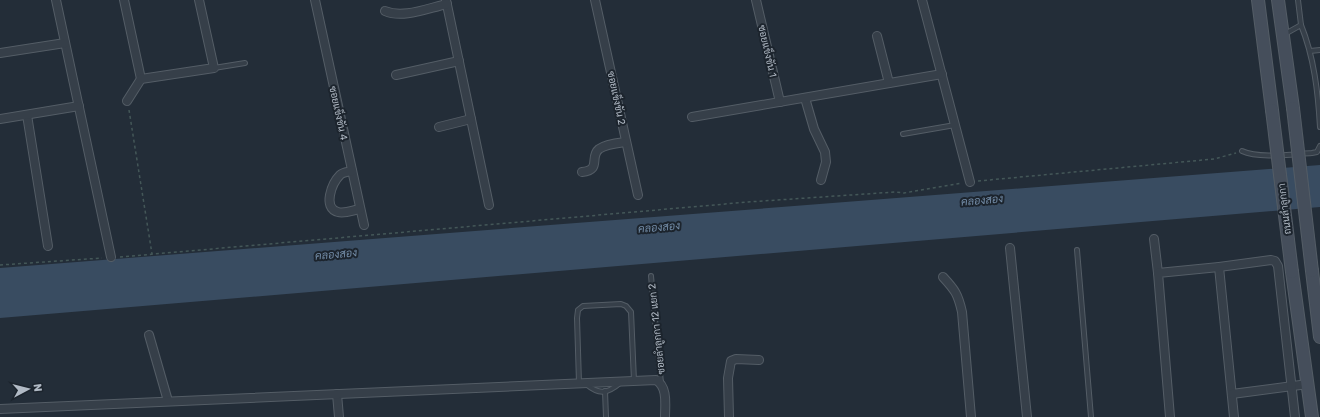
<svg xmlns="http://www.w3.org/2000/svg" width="1320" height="417" viewBox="0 0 1320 417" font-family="Rubik,Sarabun,sans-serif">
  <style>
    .water { fill: #394c61 }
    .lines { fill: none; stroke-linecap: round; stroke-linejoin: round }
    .service-casing { stroke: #545d66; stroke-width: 6 }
    .minor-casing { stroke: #545d66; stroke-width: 10 }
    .secondary-casing { stroke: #545d66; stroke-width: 14 }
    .path { stroke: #445758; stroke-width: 1.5; stroke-dasharray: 3 3; stroke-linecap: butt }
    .service { stroke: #363f49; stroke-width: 4 }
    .minor { stroke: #363f49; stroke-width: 8 }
    .secondary { stroke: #454e5b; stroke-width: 12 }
    .secondary-bridge-casing { stroke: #545d66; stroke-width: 14; stroke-linecap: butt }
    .secondary-bridge { stroke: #454e5b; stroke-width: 12 }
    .labels { text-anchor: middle; stroke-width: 4; stroke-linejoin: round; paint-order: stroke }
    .street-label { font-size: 10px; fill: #b1bac5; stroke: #1c242d }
    .water-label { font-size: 11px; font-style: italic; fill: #738ca7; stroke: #1c242d }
  </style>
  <rect width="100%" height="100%" fill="#232d38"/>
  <polygon class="water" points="1320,165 1320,207 0,318 0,268"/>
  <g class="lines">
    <defs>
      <g id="service">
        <polyline points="1298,0 1301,25"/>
        <path d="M1285,34L1301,25C1314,57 1318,92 1320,127"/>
        <polyline points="1310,51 1320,50"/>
        <polyline points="214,68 245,63"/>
        <polyline points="903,134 955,125"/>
        <path d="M1242,151C1259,159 1293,154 1312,153L1317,152L1320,146"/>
        <polyline points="1077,250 1091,417"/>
        <polyline points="651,276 661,383"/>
        <polyline points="579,383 577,318 578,310 583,306 621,304 626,306 631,312 634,381"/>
        <path d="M586,384C599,395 607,394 620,383"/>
        <polyline points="605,391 606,417"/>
      </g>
      <g id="minor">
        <polyline points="56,0 111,257"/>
        <polyline points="124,0 141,79"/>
        <polyline points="315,0 364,225"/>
        <polyline points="446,0 489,205"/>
        <polyline points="595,0 638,195"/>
        <polyline points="756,0 780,102"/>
        <polyline points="922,0 970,182"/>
        <path d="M385,11C403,19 428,8 447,4"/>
        <polyline points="877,36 889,83"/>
        <polyline points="0,53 65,43"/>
        <polyline points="396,75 459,61"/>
        <polyline points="805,98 814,129 825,152 826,162 821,180"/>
        <polyline points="127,101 141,79 214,68 199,0"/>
        <polyline points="27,115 48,246"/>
        <polyline points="692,117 942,74"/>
        <polyline points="0,119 79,106"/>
        <polyline points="439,127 471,119"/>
        <path d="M352,171C348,172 343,172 340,175C332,183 322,208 338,212C345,214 353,210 360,209"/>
        <path d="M582,172C602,170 589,157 599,149C606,144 618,143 626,142"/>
        <polyline points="1154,239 1158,273"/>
        <polyline points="1010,248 1027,417"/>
        <polyline points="1219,267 1234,417"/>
        <path d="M943,277C955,290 958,294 962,312L971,417"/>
        <polyline points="149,335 168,401"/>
        <polyline points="337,394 339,417"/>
        <polyline points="1232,394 1308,384"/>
        <path d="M0,409L656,380C668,387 665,405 665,417"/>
        <polyline points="729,417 728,378 731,361 736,359 759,360"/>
        <polyline points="1170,417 1158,273 1219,267 1271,260 1275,261 1278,266 1295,417"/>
      </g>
      <g id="secondary">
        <polyline points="1258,0 1272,110"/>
        <polyline points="1278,0 1293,108"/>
        <polyline points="1312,271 1320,337"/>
        <polyline points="1292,272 1312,417"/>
      </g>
    </defs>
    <use href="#service" class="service-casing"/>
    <use href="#minor" class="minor-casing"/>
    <use href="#secondary" class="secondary-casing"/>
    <g class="path">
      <polyline points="129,110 152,254"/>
      <polyline points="978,181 1214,159 1236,153"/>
      <polyline points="120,257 748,202 895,192 904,193 962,183"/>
      <polyline points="0,265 102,258"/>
    </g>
    <use href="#service" class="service"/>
    <use href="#minor" class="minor"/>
    <use href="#secondary" class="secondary"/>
    <defs>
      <g id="secondary-bridge">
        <polyline points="1293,108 1312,271"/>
        <polyline points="1272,110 1292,272"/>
      </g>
    </defs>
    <use href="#secondary-bridge" class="secondary-bridge-casing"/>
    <use href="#secondary-bridge" class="secondary-bridge"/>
  </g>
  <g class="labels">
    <g class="street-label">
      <text transform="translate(768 51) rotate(77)" y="4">ซอยแข็งขัน 1</text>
      <text transform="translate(617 98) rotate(78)" y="4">ซอยแข็งขัน 2</text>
      <text transform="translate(339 113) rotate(78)" y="4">ซอยแข็งขัน 4</text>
      <text transform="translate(1284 209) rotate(-97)" y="4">ถนนลำลูกกา</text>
      <text transform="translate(656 329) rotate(-96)" y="4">ซอยลําลูกกา 12 แยก 2</text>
    </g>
    <g class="water-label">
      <text transform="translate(982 200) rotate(-5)" y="4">คลองสอง</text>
      <text transform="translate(659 227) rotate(-5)" y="4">คลองสอง</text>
      <text transform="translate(336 254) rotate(-5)" y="4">คลองสอง</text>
    </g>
  </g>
  <g transform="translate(28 389) rotate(83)" stroke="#1c242d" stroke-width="3" paint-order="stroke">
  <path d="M0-3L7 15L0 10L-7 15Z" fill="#b1bac5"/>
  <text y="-6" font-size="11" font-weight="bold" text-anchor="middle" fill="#b1bac5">N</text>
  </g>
</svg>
